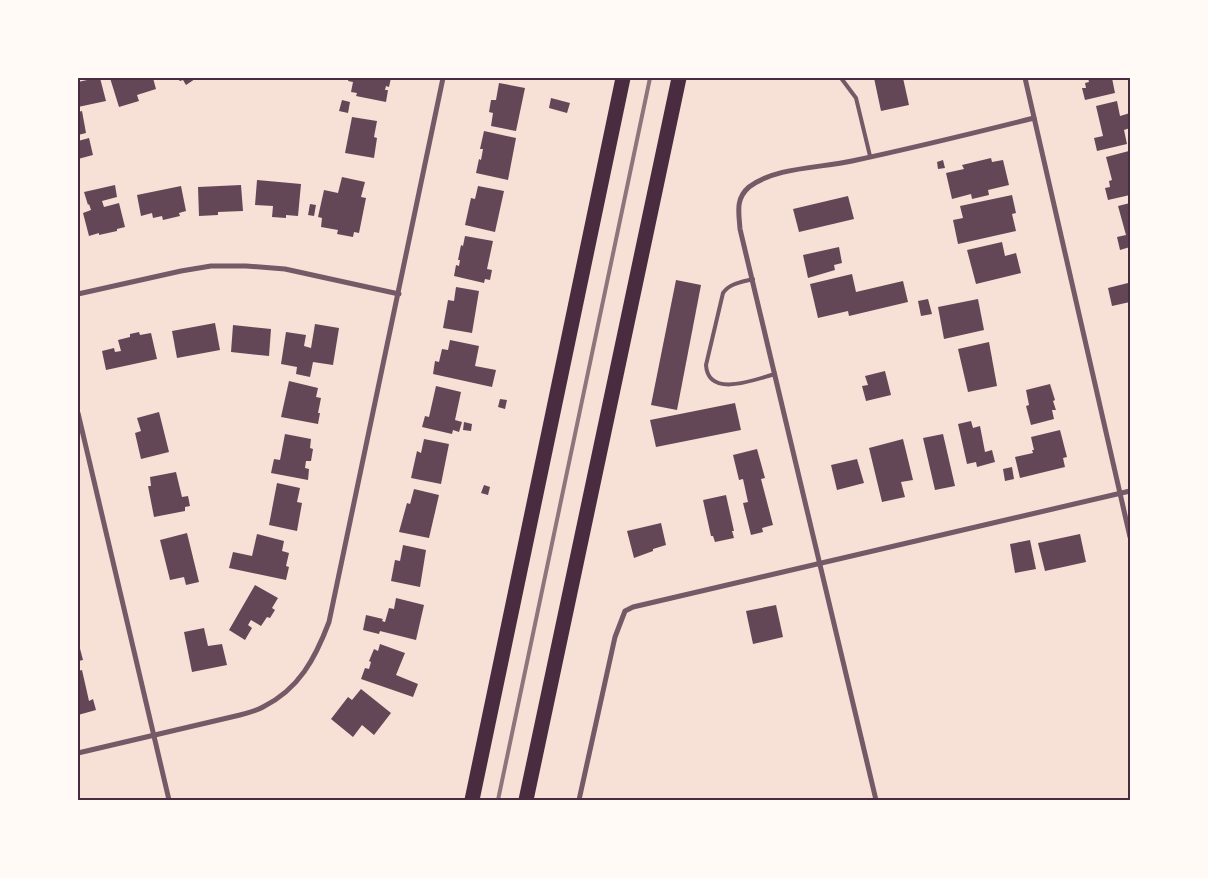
<svg xmlns="http://www.w3.org/2000/svg" width="1208" height="878" viewBox="0 0 1208 878" font-family="'PT Serif',serif">
  <style>
    .building { fill: #644757 }
    .lines { fill: none; stroke-linecap: round; stroke-linejoin: round }
    .service { stroke: #755966; stroke-width: 4 }
    .minor { stroke: #755966; stroke-width: 5 }
    .motorway { stroke: #4a2c40; stroke-width: 15 }
    .rail { stroke: #8f747c; stroke-width: 4 }
    .neatline { fill: none; stroke: #4a2c40; stroke-width: 2 }
  </style>
  <rect width="100%" height="100%" fill="#f7e1d7"/>
  <g class="building">
    <polygon points="96,78 100,78 106,101 78,107 78,82"/>
    <polygon points="110,78 153,78 156,89 137,95 139,101 119,107"/>
    <polygon points="177,78 194,78 195,79 186,85 183,80 180,81"/>
    <polygon points="349,78 391,78 389,87 386,86 385,90 388,90 386,102 356,96 357,93 351,92 353,82 348,81"/>
    <polygon points="874,78 903,78 909,105 881,111"/>
    <polygon points="1088,78 1112,78 1115,93 1085,100 1082,88 1086,88 1085,83 1089,82"/>
    <polygon points="499,83 525,88 516,131 491,126 493,113 489,112 491,100 496,100"/>
    <polygon points="551,98 570,103 567,113 549,108"/>
    <polygon points="342,100 350,102 348,113 339,111"/>
    <polygon points="1117,101 1120,116 1130,113 1130,128 1124,130 1127,144 1097,151 1094,138 1103,136 1096,106"/>
    <polygon points="82,111 86,133 78,135 78,112"/>
    <polygon points="352,117 377,121 374,137 377,138 374,158 345,153"/>
    <polygon points="484,131 516,138 508,180 476,173 479,159 481,160 483,149 480,149"/>
    <polygon points="89,138 93,155 78,159 78,141"/>
    <polygon points="1129,151 1130,159 1130,195 1108,200 1105,188 1110,187 1109,181 1112,180 1106,157"/>
    <polygon points="991,158 992,162 1003,160 1009,185 988,190 989,195 972,199 971,194 952,199 946,173 964,169 962,165"/>
    <polygon points="943,160 945,168 938,169 937,162"/>
    <polygon points="342,177 365,182 361,197 366,198 359,233 354,232 353,237 337,234 338,230 321,227 322,218 318,217 324,190 338,193"/>
    <polygon points="257,180 301,184 298,216 286,215 286,218 272,217 273,206 255,205"/>
    <polygon points="115,185 117,197 102,201 104,207 119,203 125,227 117,229 117,231 99,235 99,233 89,236 83,213 91,210 89,204 88,205 84,192"/>
    <polygon points="241,185 243,211 218,212 218,215 199,216 198,187"/>
    <polygon points="181,186 186,211 179,213 180,216 163,220 162,216 153,218 152,213 141,216 137,195"/>
    <polygon points="478,186 504,191 495,232 465,225 471,198 475,199"/>
    <polygon points="1012,195 1016,213 1012,214 1016,231 958,244 953,220 963,218 960,206"/>
    <polygon points="848,196 854,219 799,232 793,209"/>
    <polygon points="1130,203 1130,247 1120,250 1117,237 1126,235 1118,206"/>
    <polygon points="310,204 316,205 314,216 308,215"/>
    <polygon points="465,236 493,241 487,269 492,270 490,280 485,279 484,283 454,276 456,265 459,266 460,260 458,260 461,245 463,246"/>
    <polygon points="1002,242 1005,256 1016,253 1021,273 976,284 967,250"/>
    <polygon points="839,247 842,263 834,265 835,270 808,278 803,255"/>
    <polygon points="852,274 856,292 903,281 908,302 849,316 848,311 818,318 810,284"/>
    <polygon points="676,280 701,285 677,410 651,405"/>
    <polygon points="1128,283 1129,287 1130,287 1130,302 1112,306 1108,288"/>
    <polygon points="456,287 479,291 472,333 443,328 448,300 454,301"/>
    <polygon points="928,299 932,314 921,316 918,301"/>
    <polygon points="978,299 984,330 944,339 938,307"/>
    <polygon points="215,323 220,350 177,358 172,331"/>
    <polygon points="315,324 339,328 333,365 313,362 310,377 296,374 297,367 281,364 286,332 306,335 304,346 311,348"/>
    <polygon points="233,325 271,329 269,356 231,352"/>
    <polygon points="139,332 140,335 151,333 157,359 106,370 102,351 114,348 115,352 121,351 118,340 130,337 130,334"/>
    <polygon points="450,340 479,346 475,366 496,370 492,387 433,374 435,361 439,362 442,349 448,350"/>
    <polygon points="989,342 997,386 968,392 958,349"/>
    <polygon points="885,371 891,395 866,401 862,386 868,385 865,376"/>
    <polygon points="289,381 318,388 316,397 321,398 318,413 320,413 318,424 281,417"/>
    <polygon points="1050,384 1055,400 1053,401 1056,410 1052,410 1054,419 1031,425 1026,406 1029,405 1026,390"/>
    <polygon points="436,386 461,392 455,420 462,422 459,432 453,430 452,434 422,427 425,416 429,417"/>
    <polygon points="500,399 507,400 505,409 498,407"/>
    <polygon points="735,403 741,430 656,447 650,420"/>
    <polygon points="159,412 169,452 141,459 135,433 141,431 137,418"/>
    <polygon points="971,421 973,428 980,426 985,452 992,450 995,462 977,467 976,462 967,464 958,424"/>
    <polygon points="464,422 472,424 471,431 463,430"/>
    <polygon points="1060,430 1067,457 1063,458 1065,467 1020,478 1015,457 1033,453 1032,450 1034,450 1031,437"/>
    <polygon points="285,434 311,439 310,448 313,449 311,461 306,461 305,468 309,469 308,480 271,473 274,459 280,460"/>
    <polygon points="943,434 955,486 935,490 923,438"/>
    <polygon points="424,439 449,444 441,484 411,478 417,451 421,453"/>
    <polygon points="903,439 913,480 901,482 905,497 882,502 869,448"/>
    <polygon points="757,449 765,478 761,479 773,525 762,528 763,532 751,535 743,503 748,502 743,479 739,480 733,455"/>
    <polygon points="857,459 864,483 837,490 831,465"/>
    <polygon points="1012,467 1014,479 1005,481 1003,469"/>
    <polygon points="176,472 182,497 188,496 190,506 185,507 185,511 154,517 148,486 151,486 150,477"/>
    <polygon points="277,483 300,488 297,502 302,503 297,531 269,525"/>
    <polygon points="484,485 490,487 488,495 481,493"/>
    <polygon points="414,489 439,495 429,538 399,532 407,503 410,504"/>
    <polygon points="726,495 734,531 732,531 734,538 715,542 713,536 711,536 703,500"/>
    <polygon points="661,523 666,545 653,549 653,551 634,558 627,531"/>
    <polygon points="187,533 199,582 186,585 184,577 170,580 160,540"/>
    <polygon points="257,534 284,541 282,551 289,553 286,566 289,567 286,580 229,568 233,552 252,556"/>
    <polygon points="1080,534 1086,562 1045,571 1038,543"/>
    <polygon points="1030,540 1036,569 1015,573 1010,544"/>
    <polygon points="403,545 426,550 420,587 391,581 395,560 400,561"/>
    <polygon points="255,585 278,598 272,608 275,610 270,618 267,617 261,626 251,620 248,625 252,628 245,640 229,630"/>
    <polygon points="396,598 424,605 416,640 380,631 379,634 363,630 366,615 383,619 382,621 385,622 389,608 394,609"/>
    <polygon points="776,605 783,637 753,644 746,611"/>
    <polygon points="204,628 208,646 222,644 227,665 192,672 184,632"/>
    <polygon points="78,641 83,660 78,661"/>
    <polygon points="380,644 405,653 396,675 418,684 413,697 361,679 365,668 369,669 371,662 369,661 374,649 378,651"/>
    <polygon points="82,670 89,701 93,699 96,710 78,715 78,671"/>
    <polygon points="361,689 391,713 374,735 362,725 353,737 331,719 348,697 352,700"/>
  </g>
  <g class="lines">
    <g class="service">
      <polyline points="841,78 856,98 870,156"/>
      <path d="M753,279C742,282 730,283 723,293L706,365C708,399 756,379 775,374"/>
    </g>
    <g class="minor">
      <polyline points="1025,78 1130,537"/>
      <polyline points="78,294 181,271 211,266 246,266 285,269 399,294"/>
      <polyline points="78,413 169,800"/>
      <path d="M78,753L240,715C248,713 256,711 263,707C299,689 315,659 329,622L443,78"/>
      <polyline points="579,800 615,637 625,611 633,607 1130,491"/>
      <path d="M876,800L740,229C739,213 735,199 749,187C775,167 821,168 852,161C913,148 974,133 1034,118"/>
    </g>
    <g class="motorway">
      <polyline points="472,800 623,78"/>
      <polyline points="526,800 679,78"/>
    </g>
    <polyline class="rail" points="498,800 650,78"/>
  </g>
  <rect width="1208" height="878" fill="none" stroke="#fffaf5" stroke-width="158"/>
  <rect x="79" y="79" width="1050" height="720" class="neatline"/>
</svg>
